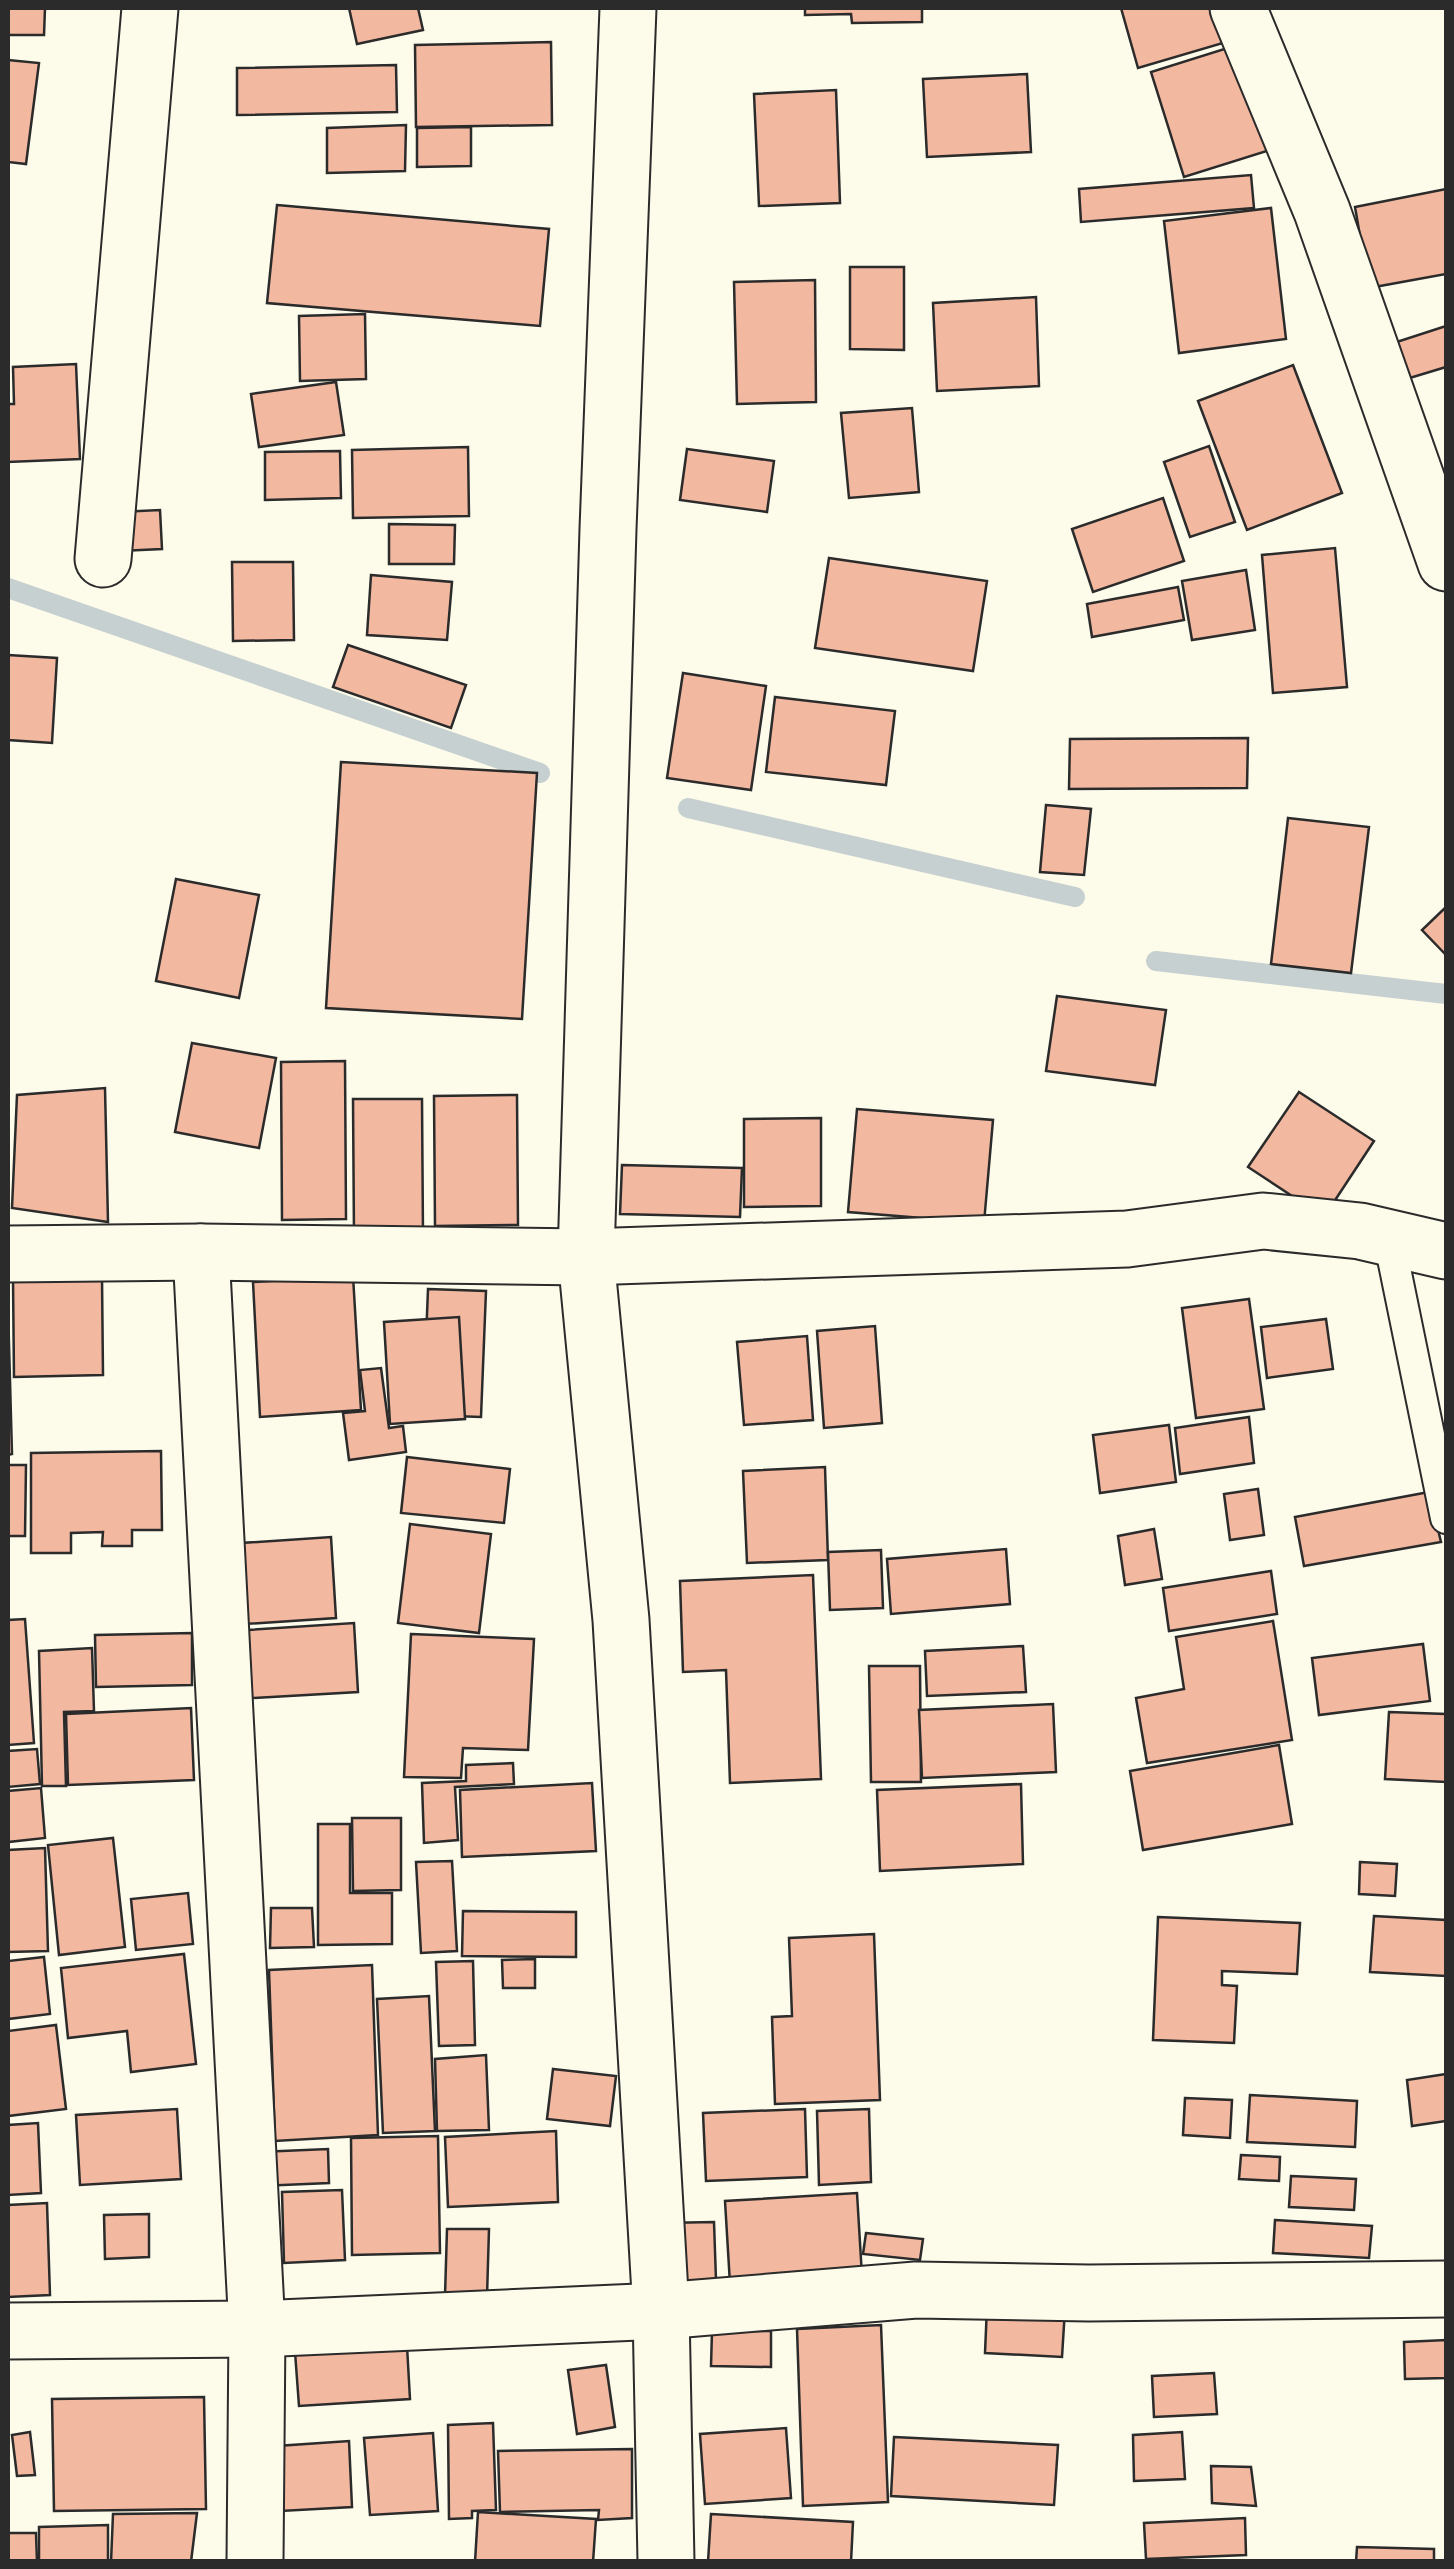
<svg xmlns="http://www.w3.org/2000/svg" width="1454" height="2569" viewBox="0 0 1454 2569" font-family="'Archivo Narrow',sans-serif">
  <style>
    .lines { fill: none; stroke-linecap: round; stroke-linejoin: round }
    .stream { stroke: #c7d0d0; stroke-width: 20 }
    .building { fill: #f2b8a0; stroke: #2b2b2b; stroke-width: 2.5 }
    .service-casing { stroke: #2b2b2b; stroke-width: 34 }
    .minor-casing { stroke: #2b2b2b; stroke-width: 59 }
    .service { stroke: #fdfbea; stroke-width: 30 }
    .minor { stroke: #fdfbea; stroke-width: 55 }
  </style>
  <rect width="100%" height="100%" fill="#fdfbea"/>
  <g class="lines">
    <g class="stream">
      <polyline points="8,588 540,773"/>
      <polyline points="688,808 1075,897"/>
      <polyline points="1156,961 1446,994"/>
    </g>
  </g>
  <g class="building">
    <polygon points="8,8 45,8 44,35 8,35"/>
    <polygon points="349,8 418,8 423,30 357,44"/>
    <polygon points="805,8 922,8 922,22 852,23 851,14 805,15"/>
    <polygon points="1121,8 1213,8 1223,43 1138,68"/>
    <polygon points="551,42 552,125 416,127 415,45"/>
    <polygon points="1237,45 1270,150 1184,177 1151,72"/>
    <polygon points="8,60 39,63 26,164 8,162"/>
    <polygon points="396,65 397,112 237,115 237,68"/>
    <polygon points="1027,74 1031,152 927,157 923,79"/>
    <polygon points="836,90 840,203 759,206 754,94"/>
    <polygon points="406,125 405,171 327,173 327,128"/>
    <polygon points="471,127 471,166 417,167 417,128"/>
    <polygon points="1251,175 1254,208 1081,222 1079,189"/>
    <polygon points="1446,189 1446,274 1369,288 1355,207"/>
    <polygon points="277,205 549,229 540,326 267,303"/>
    <polygon points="1271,208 1286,339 1179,353 1164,221"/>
    <polygon points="850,267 904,267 904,350 850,349"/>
    <polygon points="815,280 816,402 737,404 734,282"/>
    <polygon points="1036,297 1039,386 937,391 933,303"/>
    <polygon points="365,314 366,379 300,381 299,316"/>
    <polygon points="1446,326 1446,367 1390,384 1378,348"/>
    <polygon points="76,364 80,459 8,462 8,404 14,404 13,367"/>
    <polygon points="1293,365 1342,493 1247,530 1198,401"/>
    <polygon points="336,382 344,435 259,447 251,394"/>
    <polygon points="912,408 919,492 849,498 841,413"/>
    <polygon points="1209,446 1235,522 1190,537 1164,462"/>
    <polygon points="468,447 469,516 353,518 352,450"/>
    <polygon points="687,449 774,461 767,512 680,500"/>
    <polygon points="340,451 341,498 265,500 265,452"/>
    <polygon points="1163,498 1184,561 1093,592 1072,529"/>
    <polygon points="160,510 162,549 120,551 119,512"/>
    <polygon points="389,524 455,525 454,564 389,564"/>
    <polygon points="1335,548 1347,687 1273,693 1262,555"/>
    <polygon points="829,558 987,581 973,671 815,648"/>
    <polygon points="232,562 293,562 294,640 233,641"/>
    <polygon points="1246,570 1255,630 1192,640 1182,581"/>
    <polygon points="371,575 452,582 447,640 367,635"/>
    <polygon points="1178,587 1184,620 1092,637 1087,604"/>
    <polygon points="348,645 466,685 451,728 333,687"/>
    <polygon points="8,655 57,658 52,743 8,740"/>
    <polygon points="683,673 766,686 751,790 667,778"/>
    <polygon points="775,697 895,711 886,785 766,772"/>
    <polygon points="1248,738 1247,788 1069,789 1070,739"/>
    <polygon points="341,762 537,773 522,1019 326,1008"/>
    <polygon points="1046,805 1091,809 1084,875 1040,872"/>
    <polygon points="1288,818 1369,827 1351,973 1271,964"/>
    <polygon points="176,879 259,895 239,998 156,981"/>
    <polygon points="1446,907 1446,955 1422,930"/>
    <polygon points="1057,996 1166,1010 1155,1085 1046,1071"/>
    <polygon points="192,1043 276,1058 259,1148 175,1132"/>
    <polygon points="345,1061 346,1219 282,1220 281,1062"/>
    <polygon points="105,1088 108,1222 12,1208 17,1095"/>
    <polygon points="1299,1092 1374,1141 1324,1217 1248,1167"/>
    <polygon points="517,1095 518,1225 435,1226 434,1096"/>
    <polygon points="353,1099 422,1099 423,1236 354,1237"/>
    <polygon points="857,1109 993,1120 984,1223 848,1212"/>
    <polygon points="821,1118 821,1206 744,1207 744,1119"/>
    <polygon points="622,1165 742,1168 740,1217 620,1214"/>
    <polygon points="353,1276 361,1410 260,1417 253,1282"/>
    <polygon points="102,1277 103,1375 14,1377 13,1279"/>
    <polygon points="428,1289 486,1291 481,1417 423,1415"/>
    <polygon points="1249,1299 1264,1409 1196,1418 1182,1308"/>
    <polygon points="8,1307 12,1454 8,1455"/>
    <polygon points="459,1317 465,1419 390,1424 384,1322"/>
    <polygon points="1326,1319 1333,1369 1267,1378 1261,1327"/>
    <polygon points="875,1326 882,1423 824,1428 817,1331"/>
    <polygon points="807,1336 813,1420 744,1425 737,1342"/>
    <polygon points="381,1368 389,1428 403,1426 406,1452 349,1460 343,1413 365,1411 360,1370"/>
    <polygon points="1249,1417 1254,1463 1180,1474 1175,1428"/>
    <polygon points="1169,1425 1176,1482 1100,1493 1093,1435"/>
    <polygon points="161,1451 162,1530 132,1530 132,1546 102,1546 103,1532 71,1533 71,1553 31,1553 31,1453"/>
    <polygon points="407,1457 510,1469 504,1523 401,1513"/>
    <polygon points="8,1465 26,1465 25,1536 8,1536"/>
    <polygon points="825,1467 828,1560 747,1563 743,1471"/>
    <polygon points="1258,1489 1264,1535 1230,1540 1224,1494"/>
    <polygon points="1429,1492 1441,1542 1304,1566 1295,1517"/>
    <polygon points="410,1524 491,1534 479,1633 398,1623"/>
    <polygon points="1154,1529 1162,1579 1125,1585 1118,1536"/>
    <polygon points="331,1537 336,1618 245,1624 241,1543"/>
    <polygon points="1006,1549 1010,1604 891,1614 887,1559"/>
    <polygon points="881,1550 883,1608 830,1610 828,1552"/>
    <polygon points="1271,1571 1277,1614 1169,1631 1163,1588"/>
    <polygon points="813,1575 821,1779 730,1783 726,1670 683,1672 680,1581"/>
    <polygon points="25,1619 34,1743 8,1745 8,1620"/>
    <polygon points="1273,1621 1292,1740 1147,1763 1136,1698 1184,1689 1176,1637"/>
    <polygon points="354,1623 358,1692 252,1698 248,1630"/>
    <polygon points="192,1633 192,1685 96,1687 95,1635"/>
    <polygon points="411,1634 534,1639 528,1750 463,1748 461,1778 404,1777"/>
    <polygon points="1423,1644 1430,1701 1319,1715 1312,1658"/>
    <polygon points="1023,1646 1026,1692 927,1696 925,1651"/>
    <polygon points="92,1648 94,1711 64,1712 66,1786 42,1786 39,1651"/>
    <polygon points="869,1666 920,1666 921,1782 871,1782"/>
    <polygon points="1053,1704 1056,1772 922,1778 919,1710"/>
    <polygon points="191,1708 194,1780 68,1785 66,1714"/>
    <polygon points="1389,1712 1446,1714 1446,1782 1385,1779"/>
    <polygon points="1279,1745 1292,1824 1143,1850 1130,1771"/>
    <polygon points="37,1749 40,1784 8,1787 8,1751"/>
    <polygon points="513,1763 514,1784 455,1787 458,1840 424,1843 422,1783 466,1781 466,1765"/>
    <polygon points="592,1783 596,1851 462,1857 460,1790"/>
    <polygon points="1021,1784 1023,1864 880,1871 877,1790"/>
    <polygon points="41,1788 45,1838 8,1842 8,1791"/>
    <polygon points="352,1818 401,1818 401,1890 353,1891"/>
    <polygon points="318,1824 350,1824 350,1893 392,1893 392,1944 318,1945"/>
    <polygon points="113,1838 125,1947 59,1955 48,1845"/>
    <polygon points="45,1848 48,1951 8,1952 8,1850"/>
    <polygon points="452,1861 457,1951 421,1953 416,1862"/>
    <polygon points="1360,1862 1397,1864 1395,1896 1359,1894"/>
    <polygon points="188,1893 193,1944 136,1950 131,1899"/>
    <polygon points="271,1908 312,1908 314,1947 270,1948"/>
    <polygon points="463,1911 576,1912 576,1957 462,1956"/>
    <polygon points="1374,1916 1446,1920 1446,1976 1370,1972"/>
    <polygon points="1158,1917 1300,1923 1297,1974 1222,1971 1222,1985 1237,1986 1234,2043 1153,2040"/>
    <polygon points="874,1934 880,2100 775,2104 772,2017 792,2016 789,1938"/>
    <polygon points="184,1954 196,2064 131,2072 127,2031 68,2038 61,1968"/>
    <polygon points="44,1957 50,2014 8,2019 8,1961"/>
    <polygon points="535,1959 535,1988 503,1988 502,1960"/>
    <polygon points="473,1961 475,2045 439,2046 436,1962"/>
    <polygon points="372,1965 378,2135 275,2141 269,1970"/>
    <polygon points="429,1996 435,2131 383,2133 377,1999"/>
    <polygon points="56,2025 66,2109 8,2116 8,2031"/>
    <polygon points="486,2055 489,2130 437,2131 435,2059"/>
    <polygon points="553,2069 616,2076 610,2126 547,2119"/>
    <polygon points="1446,2074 1446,2121 1412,2126 1407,2080"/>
    <polygon points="1250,2095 1357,2101 1355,2147 1247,2142"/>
    <polygon points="1185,2098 1232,2100 1230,2138 1183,2135"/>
    <polygon points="177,2109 181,2179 80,2185 76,2115"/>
    <polygon points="805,2109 807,2177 706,2181 703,2113"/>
    <polygon points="869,2109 871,2182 819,2185 817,2111"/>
    <polygon points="38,2123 41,2193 8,2195 8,2125"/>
    <polygon points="556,2131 558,2202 448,2207 445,2137"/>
    <polygon points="438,2136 440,2253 352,2255 351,2138"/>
    <polygon points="328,2149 329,2183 260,2186 259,2152"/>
    <polygon points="1241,2155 1280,2157 1279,2181 1239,2179"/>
    <polygon points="1291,2176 1356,2179 1354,2210 1289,2207"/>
    <polygon points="342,2190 345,2260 284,2263 282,2192"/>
    <polygon points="857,2193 862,2276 730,2284 725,2201"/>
    <polygon points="47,2203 50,2295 8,2297 8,2205"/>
    <polygon points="149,2214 149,2257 105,2259 104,2215"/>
    <polygon points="1275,2220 1372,2226 1369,2258 1273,2253"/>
    <polygon points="714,2222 716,2280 665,2283 663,2223"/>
    <polygon points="447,2229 489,2229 487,2297 445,2296"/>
    <polygon points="866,2233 923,2239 920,2260 863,2254"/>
    <polygon points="987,2306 1065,2309 1062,2357 985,2353"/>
    <polygon points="881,2325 888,2502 803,2506 797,2329"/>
    <polygon points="712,2331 771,2331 771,2367 711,2366"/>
    <polygon points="1446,2340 1446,2378 1405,2379 1404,2342"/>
    <polygon points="407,2346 410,2399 299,2406 295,2352"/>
    <polygon points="606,2365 615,2427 577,2434 568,2370"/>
    <polygon points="1214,2373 1217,2414 1154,2417 1152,2376"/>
    <polygon points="204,2397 206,2509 54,2511 52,2399"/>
    <polygon points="493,2423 496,2510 472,2511 472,2518 449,2519 448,2425"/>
    <polygon points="786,2428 791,2498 705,2504 700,2434"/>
    <polygon points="30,2432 35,2475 17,2476 12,2435"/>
    <polygon points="1182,2432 1185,2479 1134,2481 1133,2435"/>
    <polygon points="433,2433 438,2511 370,2515 364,2438"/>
    <polygon points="894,2437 1058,2445 1054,2505 891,2496"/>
    <polygon points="349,2441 352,2507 281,2511 277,2446"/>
    <polygon points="632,2449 632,2518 598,2520 599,2510 500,2512 498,2451"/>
    <polygon points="1211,2466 1251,2467 1256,2506 1212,2503"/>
    <polygon points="478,2512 596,2519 593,2562 475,2562"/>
    <polygon points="197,2513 191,2562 111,2562 113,2514"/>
    <polygon points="711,2514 853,2522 851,2562 708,2562"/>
    <polygon points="1245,2518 1246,2555 1146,2559 1144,2523"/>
    <polygon points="108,2525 108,2562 39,2562 39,2527"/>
    <polygon points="8,2533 36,2533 37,2562 8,2562"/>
    <polygon points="1357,2547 1434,2549 1434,2562 1356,2562"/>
  </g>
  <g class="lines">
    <defs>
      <polyline id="service" points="1389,1239 1446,1518"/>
      <g id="minor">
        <polyline points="628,8 608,529 586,1257 621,1620 661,2311 666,2562"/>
        <polyline points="1238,8 1322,211 1446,563"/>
        <polyline points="103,559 150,8"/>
        <polyline points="201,1252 257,2329 255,2562"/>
        <polyline points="8,1254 201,1252 586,1257 1127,1239 1263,1221 1360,1231 1446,1251"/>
        <polyline points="8,2331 257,2329 661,2311 916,2290 1089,2293 1446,2289"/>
      </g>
    </defs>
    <use href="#service" class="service-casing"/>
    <use href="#minor" class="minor-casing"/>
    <use href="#service" class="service"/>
    <use href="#minor" class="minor"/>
  </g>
  <rect width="1454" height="2569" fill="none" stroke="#2b2b2b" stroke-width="20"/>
</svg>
